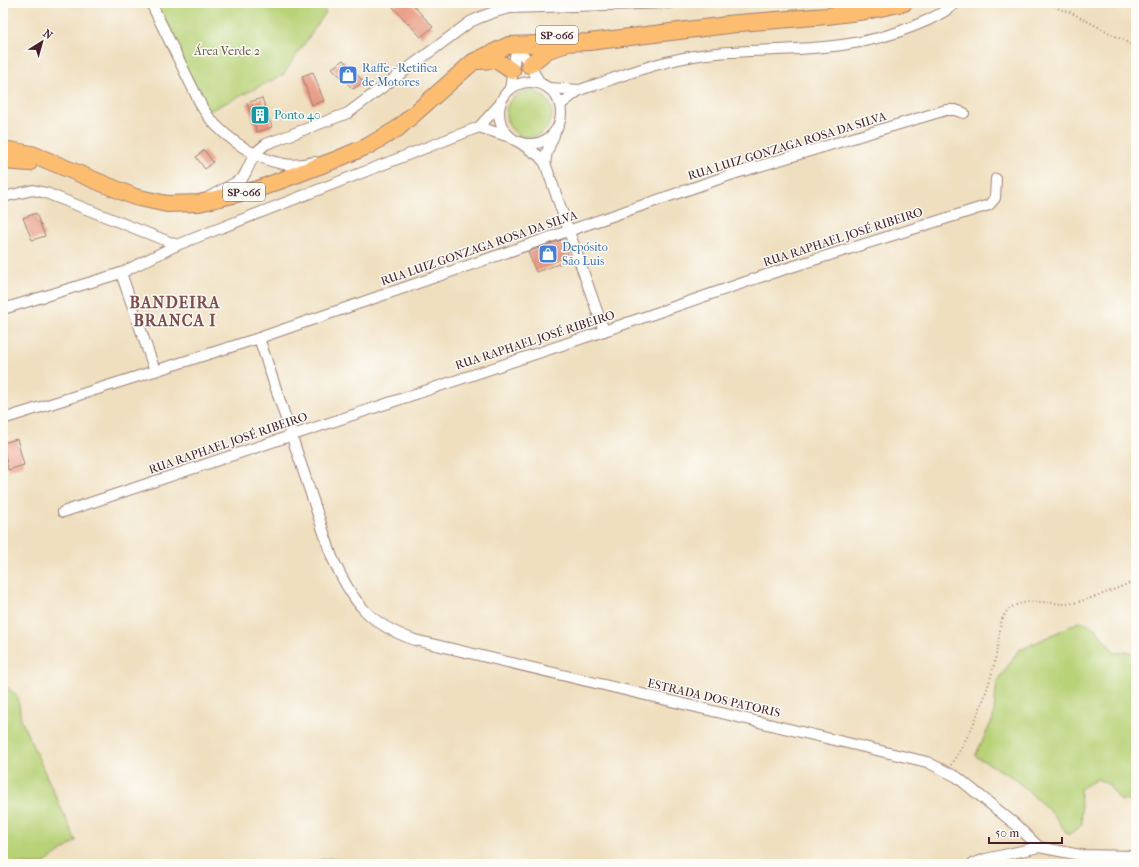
<svg xmlns="http://www.w3.org/2000/svg" width="1139" height="867" viewBox="0 0 1139 867" font-family="'IM FELL French Canon',serif">
  <style>
    .green { fill: #b8d277; stroke: #817851 }
    .water { fill: #81bcf3; stroke: #666e8f }
    .building { fill: #e79880 }
    .lines { fill: none; stroke-linecap: round; stroke-linejoin: round }
    .street-casing { stroke: #9c7f75; stroke-width: 12 }
    .primary-casing { stroke: #9c7f75; stroke-width: 18 }
    .path { stroke: #9c7f75; stroke-width: 2; stroke-dasharray: 1 3; stroke-linecap: butt }
    .street { stroke: #fff; stroke-width: 10 }
    .primary { stroke: #fcbd6f; stroke-width: 16 }
    .labels { text-anchor: middle; stroke-width: 3; stroke-linejoin: round; paint-order: stroke }
    .shield { fill: #fdfcf7; stroke: #806168; stroke-width: 1 }
    .shield-label { font-size: 11px; font-weight: bold; fill: #4a1f2b }
    .park-label { font-size: 12px; fill: #6b5542; stroke: #fdfcf7 }
    .shop-label { font-size: 12px; fill: #366cbe; stroke: #fdfcf7; text-anchor: start }
    .culture-label { font-size: 12px; fill: #0d838f; stroke: #fdfcf7; text-anchor: start }
    .street-label { font-size: 12px; fill: #4a1f2b; stroke: #fdfcf7 }
    .district-label { font-size: 16px; font-weight: bold; letter-spacing: 1px; fill: #814949; stroke: #fdfcf7 }
  </style>
  <rect width="100%" height="100%" fill="#fdfcf7"/>
  <filter id="ink" filterUnits="userSpaceOnUse"><feTurbulence type="fractalNoise" baseFrequency=".025" numOctaves="2"/><feDisplacementMap in="SourceGraphic" scale="8" xChannelSelector="R" yChannelSelector="G"/><feConvolveMatrix kernelMatrix="1 2 1 2 8 2 1 2 1" color-interpolation-filters="sRGB"/></filter>
  <filter id="wash" filterUnits="userSpaceOnUse"><feTurbulence type="fractalNoise" baseFrequency=".012" numOctaves="4" result="noise"/><feDisplacementMap in="SourceGraphic" scale="16" xChannelSelector="R" yChannelSelector="G"/><feGaussianBlur stdDeviation="0.9" result="paint"/><feColorMatrix in="noise" values="0 0 0 0 0 0 0 0 0 0 0 0 0 0 0 0 0 1.4 0 .05"/><feComposite in="paint" operator="in"/></filter>
  <g filter="url(#wash)">
    <rect width="100%" height="100%" fill="#efdfbf"/>
    <g class="green">
      <polygon points="151,3 318,3 326,12 283,75 205,113"/>
      <circle cx="529" cy="114" r="23"/>
      <polygon points="1081,621 1095,628 1115,653 1130,652 1136,656 1136,802 1120,800 1108,784 1097,779 1080,789 1082,825 1068,835 1054,815 1014,778 975,756 993,719 997,682 1018,651"/>
      <polygon points="3,683 18,697 21,720 76,841 43,864 3,864"/>
    </g>
    <polygon class="water" points="334,858 340,864 298,864"/>
    <g id="blocks">
      <g class="building">
        <polygon points="398,3 411,3 433,27 421,37 393,7"/>
        <polygon points="343,60 364,82 353,89 332,68"/>
        <polygon points="313,72 324,101 312,105 302,76"/>
        <polygon points="262,98 272,127 257,132 247,103"/>
        <polygon points="204,150 213,162 205,169 196,157"/>
        <polygon points="36,213 45,236 32,240 23,218"/>
        <polygon points="561,240 565,245 570,260 536,272 528,252"/>
        <polygon points="17,439 24,465 8,470 3,443"/>
      </g>
    </g>
  </g>
  <g filter="url(#ink)">
    <use href="#blocks" fill-opacity="0" stroke="#9c7f75" stroke-width="1"/>
    <g class="lines">
      <defs>
        <g id="street">
          <path d="M151,3L202,107C216,132 255,160 284,164C295,166 305,164 315,162"/>
          <polyline points="517,44 540,83"/>
          <circle cx="530" cy="113" r="31"/>
          <polyline points="549,88 580,90"/>
          <polyline points="510,89 517,44"/>
          <path d="M561,104C567,100 573,94 580,90C590,86 602,83 612,79C646,67 681,56 717,53C785,48 850,53 914,26C929,20 943,14 956,3"/>
          <polyline points="479,127 510,137"/>
          <polyline points="519,142 539,156 545,163 604,331"/>
          <polyline points="545,163 547,152 554,135"/>
          <polyline points="3,197 33,190 46,193 177,245"/>
          <path d="M209,197L242,179L246,172L255,153L266,144L348,113L470,22C484,15 495,11 510,8L670,3"/>
          <polyline points="121,273 155,371"/>
          <polyline points="3,309 121,273 177,245 218,229 479,127 500,104"/>
          <path d="M259,338L332,557C352,601 368,624 415,640L927,762L957,777L1015,824L1039,847L1080,855L1136,856"/>
          <polyline points="3,419 259,338 733,174 946,110 955,110 964,113"/>
          <polyline points="63,512 604,331 769,274 989,205 995,198 996,179"/>
          <polyline points="972,864 986,859 1039,847"/>
        </g>
        <g id="primary">
          <polyline points="727,24 827,16 866,11 904,3"/>
          <polyline points="479,61 496,60 512,71"/>
          <polyline points="529,65 548,50 561,46"/>
          <polyline points="3,149 32,154 135,197 167,204 199,203 258,189 335,160 368,146 397,129 473,62 509,45 589,42 736,24"/>
          <polyline points="3,161 29,163"/>
        </g>
      </defs>
      <use href="#street" class="street-casing"/>
      <use href="#primary" class="primary-casing"/>
      <g class="path">
        <polyline points="1052,3 1059,9 1070,12 1136,47"/>
        <path d="M951,765C977,724 995,677 1000,629C1001,619 1006,608 1016,605C1033,599 1048,603 1064,604C1080,604 1122,587 1136,580"/>
      </g>
      <use href="#street" class="street"/>
      <use href="#primary" class="primary"/>
    </g>
  </g>
  <defs>
    <symbol id="shop-square" viewBox="-11 -11 22 22"><rect x="-9" y="-9" width="18" height="18" rx="4" fill="#3f7fe0" stroke="#fdfcf7"/><path d="M-5-2.5h2.3a2.7 3.5 0 0 1 5.4 0H5L5.5 6h-11ZM-1.5-2.5h3a1.5 2.3 0 0 0-3 0Z" fill="#fff"/></symbol>
    <symbol id="building-square" viewBox="-11 -11 22 22"><rect x="-9" y="-9" width="18" height="18" rx="4" fill="#0f9aa8" stroke="#fdfcf7"/><path d="M-4-6H4V6H1V3H-1V6H-4ZM-2.5-4.3h1.7v1.8h-1.7ZM.8-4.3h1.7v1.8H.8ZM-2.5-1h1.7V.8h-1.7ZM.8-1h1.7V.8H.8Z" fill="#fff"/></symbol>
  </defs>
  <g fill-rule="evenodd">
    <use href="#shop-square" x="337" y="64" width="22" height="22"/>
    <use href="#building-square" x="249" y="104" width="22" height="22"/>
    <use href="#shop-square" x="537" y="243" width="22" height="22"/>
  </g>
  <g class="labels">
    <g class="shield">
      <rect x="536" y="26" width="42" height="18" rx="3"/>
      <rect x="223" y="183" width="42" height="18" rx="3"/>
    </g>
    <g class="shield-label">
      <text x="557" y="39">SP-066</text>
      <text x="244" y="196">SP-066</text>
    </g>
    <g class="park-label">
      <text x="227" y="55">Área Verde 2</text>
    </g>
    <g class="shop-label">
      <text x="362" y="72">Raffe - Retifica<tspan x="362" dy="14">de Motores</tspan></text>
      <text x="562" y="251">Depósito<tspan x="562" dy="14">São Luis</tspan></text>
    </g>
    <g class="culture-label">
      <text x="274" y="119">Ponto 40</text>
    </g>
    <g class="street-label">
      <text transform="translate(787 146) rotate(-17)" y="4">RUA LUIZ GONZAGA ROSA DA SILVA</text>
      <text transform="translate(843 237) rotate(-18)" y="4">RUA RAPHAEL JOSÉ RIBEIRO</text>
      <text transform="translate(479 248) rotate(-19)" y="4">RUA LUIZ GONZAGA ROSA DA SILVA</text>
      <text transform="translate(535 340) rotate(-18)" y="4">RUA RAPHAEL JOSÉ RIBEIRO</text>
      <text transform="translate(228 443) rotate(-19)" y="4">RUA RAPHAEL JOSÉ RIBEIRO</text>
      <text transform="translate(714 698) rotate(13)" y="4">ESTRADA DOS PATORIS</text>
    </g>
    <g class="district-label">
      <text x="175" y="308">BANDEIRA<tspan x="175" dy="18">BRANCA I</tspan></text>
    </g>
  </g>
  <rect width="1139" height="867" fill="none" stroke="#fdfcf7" stroke-width="16"/>
  <g transform="translate(42 42) rotate(37)" stroke="#fdfcf7" stroke-width="3" paint-order="stroke">
  <path d="M0-3L7 15L0 10L-7 15Z" fill="#4a1f2b"/>
  <text y="-6" font-size="11" font-weight="bold" text-anchor="middle" fill="#4a1f2b">N</text>
  </g>
  <path d="M989 837v6h73v-6" fill="none" stroke="#4a1f2b" stroke-width="2"/>
  <text x="995" y="837" font-size="12" fill="#4a1f2b" stroke="#fdfcf7" stroke-width="3" paint-order="stroke">50 m</text>
</svg>
